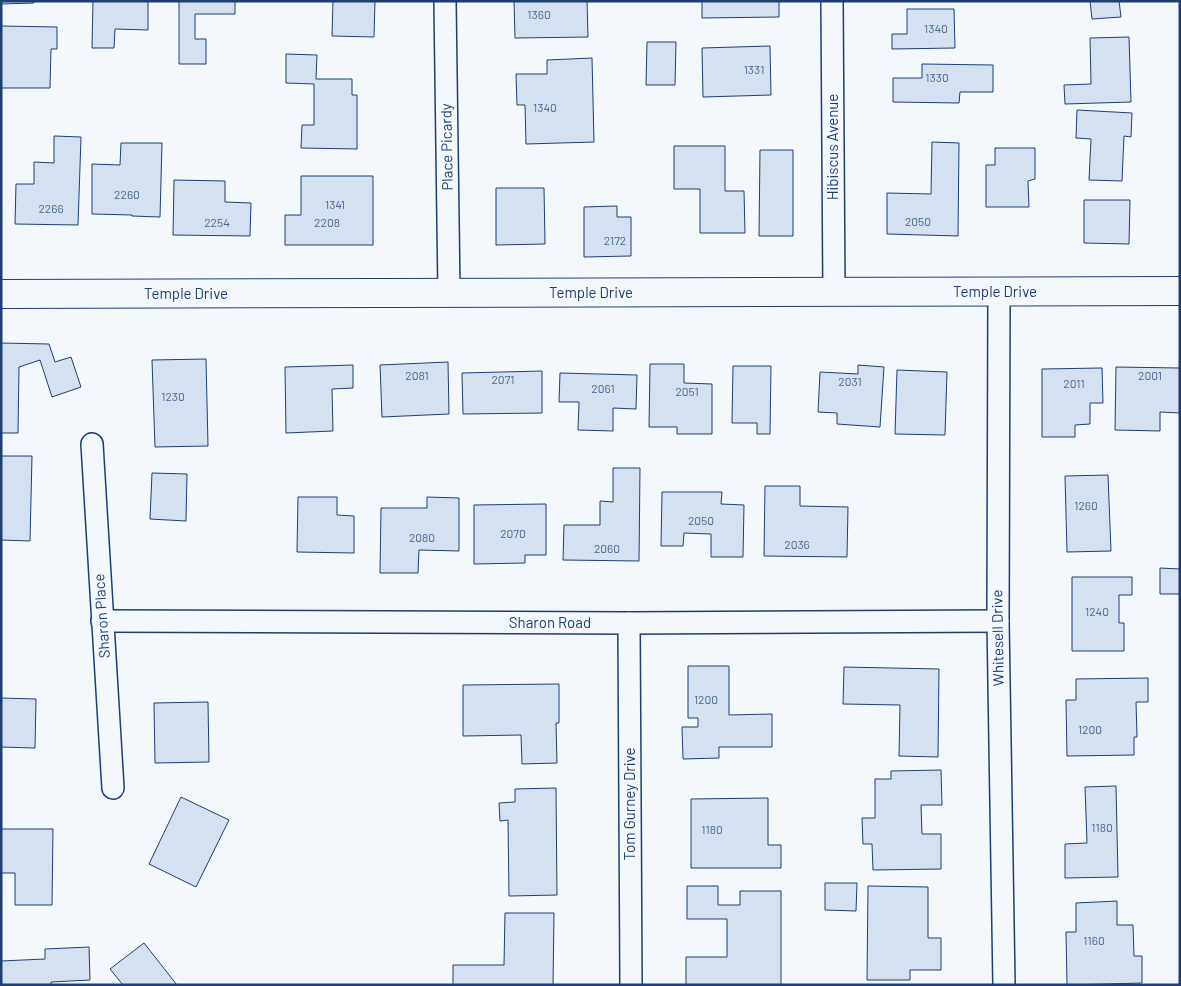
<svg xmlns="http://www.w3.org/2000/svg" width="1181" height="986" viewBox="0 0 1181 986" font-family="Barlow,sans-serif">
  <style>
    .building { fill: #d5e0f0; stroke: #1d3f73 }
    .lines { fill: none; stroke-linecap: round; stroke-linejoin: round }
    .street-casing { stroke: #1d3f73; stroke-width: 24 }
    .secondary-casing { stroke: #1d3f73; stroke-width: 30 }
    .street { stroke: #f4f7fb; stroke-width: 21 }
    .secondary { stroke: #f4f7fb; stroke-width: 28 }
    .labels { text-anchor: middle; stroke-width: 4; stroke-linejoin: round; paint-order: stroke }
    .number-label { font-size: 12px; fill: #4b6792 }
    .street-label { font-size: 15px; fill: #1d3f73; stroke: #f4f7fb }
  </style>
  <rect width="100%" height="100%" fill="#f4f7fb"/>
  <g class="building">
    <polygon points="1,1 34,1 34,3 1,4"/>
    <polygon points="93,1 148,1 148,30 115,29 114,48 92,48"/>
    <polygon points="179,1 235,1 235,14 195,14 195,39 206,39 206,64 179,64"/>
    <polygon points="333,1 375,1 374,37 332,36"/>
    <polygon points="514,1 587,1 588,37 515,38"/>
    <polygon points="702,1 779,1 779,17 702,18"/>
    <polygon points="1090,1 1119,1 1121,17 1092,19"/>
    <polygon points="907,9 954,9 955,48 892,49 892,34 907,34"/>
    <polygon points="1,26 57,27 57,49 51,49 50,88 1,88"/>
    <polygon points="1129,37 1131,102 1065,104 1064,85 1091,84 1090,38"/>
    <polygon points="647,42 676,42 675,85 646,85"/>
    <polygon points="770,46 771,95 703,97 702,48"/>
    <polygon points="286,54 317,55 316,79 352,79 352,95 357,95 357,149 301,148 302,125 314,125 314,84 286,83"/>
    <polygon points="592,58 594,142 526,144 525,105 517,105 516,74 547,74 547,60"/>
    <polygon points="922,64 993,65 993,92 960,92 959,103 893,102 893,78 922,78"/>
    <polygon points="1077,110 1132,113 1131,137 1124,136 1122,181 1089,180 1091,139 1076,138"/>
    <polygon points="54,136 81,137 78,225 15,224 16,184 34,184 34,162 54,163"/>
    <polygon points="932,142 959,143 958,236 887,234 887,193 931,194"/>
    <polygon points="121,143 162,143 160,217 132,216 132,215 92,214 92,164 120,165"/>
    <polygon points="674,146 725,146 725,191 744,191 745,233 700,233 700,189 674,189"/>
    <polygon points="995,148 1035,148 1035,179 1028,181 1029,207 986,207 986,165 995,165"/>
    <polygon points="760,150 793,150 793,236 759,236"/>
    <polygon points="301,176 373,176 373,245 285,245 285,215 301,215"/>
    <polygon points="174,180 225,181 225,202 251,203 250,236 173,235"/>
    <polygon points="496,188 544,188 545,244 496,245"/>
    <polygon points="1084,200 1130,200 1129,244 1084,243"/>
    <polygon points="617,206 617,217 631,217 631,256 584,257 584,207"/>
    <polygon points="1,343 49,344 55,362 71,357 81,387 52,397 40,360 19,367 18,433 1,433"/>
    <polygon points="206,359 208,446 155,447 152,360"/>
    <polygon points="448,362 449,414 382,417 380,365"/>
    <polygon points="650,364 684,364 684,383 712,384 712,434 677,434 677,427 649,427"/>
    <polygon points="353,365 353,388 332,389 333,431 286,433 285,367"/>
    <polygon points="858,365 884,367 880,427 837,424 837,413 818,412 820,372 858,374"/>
    <polygon points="733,366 771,366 770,434 757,434 757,423 732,423"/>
    <polygon points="1116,367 1180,368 1180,413 1160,412 1160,431 1115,430"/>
    <polygon points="1102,368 1103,403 1090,403 1090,424 1075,425 1075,437 1042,437 1042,369"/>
    <polygon points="897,370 947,372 945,435 895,434"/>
    <polygon points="542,371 542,413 463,414 462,373"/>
    <polygon points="560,373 637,375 636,409 613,408 613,431 578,430 579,402 559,402"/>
    <polygon points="1,456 32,456 30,541 1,540"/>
    <polygon points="613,468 640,468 639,561 563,560 564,525 600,525 600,501 613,502"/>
    <polygon points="152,473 187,474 186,521 150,519"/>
    <polygon points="1108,475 1111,551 1067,552 1065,476"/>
    <polygon points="765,486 800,486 800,506 848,507 847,557 764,556"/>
    <polygon points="662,492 722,492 721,504 744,505 743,557 711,557 711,534 684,533 683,546 661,546"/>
    <polygon points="298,497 337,497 337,515 354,516 354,553 297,552"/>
    <polygon points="427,497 459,498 459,551 419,550 418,573 380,573 381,508 427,508"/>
    <polygon points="546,504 546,555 525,555 525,563 474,564 474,505"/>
    <polygon points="1160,568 1180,569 1180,594 1160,594"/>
    <polygon points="1072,577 1132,577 1132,595 1119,595 1119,623 1124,623 1124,651 1072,651"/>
    <polygon points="688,666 729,666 729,715 772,714 772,747 719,747 719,758 683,759 682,727 698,727 698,718 688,718"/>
    <polygon points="844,667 939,669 938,757 899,756 900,705 843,704"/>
    <polygon points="1148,678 1148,702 1136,702 1137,737 1134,737 1134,755 1067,756 1066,700 1076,700 1076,679"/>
    <polygon points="559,684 559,723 556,723 557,763 522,764 521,735 463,736 463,685"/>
    <polygon points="1,698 36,699 35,748 1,747"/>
    <polygon points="208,702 209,762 155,763 154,703"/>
    <polygon points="941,770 942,805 921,805 922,834 941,834 941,869 873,870 872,844 863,844 862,818 875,818 875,779 891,779 891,771"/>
    <polygon points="1116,786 1118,877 1065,878 1065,844 1087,843 1085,787"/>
    <polygon points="556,788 557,895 509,896 508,820 500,821 499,803 515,802 515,789"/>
    <polygon points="181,797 229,820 196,887 149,864"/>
    <polygon points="768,798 768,845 781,845 781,868 691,868 691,799"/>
    <polygon points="1,829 53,829 52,905 15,905 15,873 1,873"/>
    <polygon points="825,883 857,883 856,911 825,910"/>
    <polygon points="687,886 718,886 718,905 740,905 740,891 781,891 781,985 686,985 686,957 727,957 727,919 687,919"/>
    <polygon points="868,886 928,887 928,938 941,938 941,970 910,970 910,980 867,980"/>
    <polygon points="1117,901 1117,925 1133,925 1134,956 1142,956 1142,983 1067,985 1066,932 1076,932 1076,903"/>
    <polygon points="505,913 554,913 553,985 453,985 453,965 504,965"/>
    <polygon points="144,943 177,985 123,985 110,969"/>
    <polygon points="89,947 90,980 51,982 51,985 1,985 1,961 45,959 45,949"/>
  </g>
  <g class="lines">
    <defs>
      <g id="street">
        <polyline points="445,1 449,293"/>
        <polyline points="832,1 834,293"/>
        <polyline points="999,292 998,621 1004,985"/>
        <polyline points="92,444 113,788"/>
        <polyline points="102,621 629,623 998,621"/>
        <polyline points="629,623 631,985"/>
      </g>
      <polyline id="secondary" points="1,294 1180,291"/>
    </defs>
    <use href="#street" class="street-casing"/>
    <use href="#secondary" class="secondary-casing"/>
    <use href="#street" class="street"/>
    <use href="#secondary" class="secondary"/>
  </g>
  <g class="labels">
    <g class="number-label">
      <text x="539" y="19">1360</text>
      <text x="936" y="33">1340</text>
      <text x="754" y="74">1331</text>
      <text x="937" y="82">1330</text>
      <text x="545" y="112">1340</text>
      <text x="127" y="199">2260</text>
      <text x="335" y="209">1341</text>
      <text x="51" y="213">2266</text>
      <text x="918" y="226">2050</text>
      <text x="217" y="227">2254</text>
      <text x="327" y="227">2208</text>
      <text x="615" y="245">2172</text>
      <text x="417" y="380">2081</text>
      <text x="1150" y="380">2001</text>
      <text x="503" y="384">2071</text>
      <text x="850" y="386">2031</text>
      <text x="1074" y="388">2011</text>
      <text x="603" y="393">2061</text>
      <text x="687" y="396">2051</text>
      <text x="173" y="401">1230</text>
      <text x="1086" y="510">1260</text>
      <text x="701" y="525">2050</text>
      <text x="513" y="538">2070</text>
      <text x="422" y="542">2080</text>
      <text x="797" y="549">2036</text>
      <text x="607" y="553">2060</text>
      <text x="1097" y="616">1240</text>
      <text x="706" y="704">1200</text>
      <text x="1090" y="734">1200</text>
      <text x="1102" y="832">1180</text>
      <text x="712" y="834">1180</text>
      <text x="1094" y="945">1160</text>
    </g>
    <g class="street-label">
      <text transform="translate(447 147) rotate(-91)" y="5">Place Picardy</text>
      <text transform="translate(833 147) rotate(-90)" y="5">Hibiscus Avenue</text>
      <text x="995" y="297">Temple Drive</text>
      <text x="591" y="298">Temple Drive</text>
      <text x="186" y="299">Temple Drive</text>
      <text transform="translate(102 616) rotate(-94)" y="5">Sharon Place</text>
      <text x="550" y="628">Sharon Road</text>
      <text transform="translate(998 638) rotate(-91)" y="5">Whitesell Drive</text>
      <text transform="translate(630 804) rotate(-90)" y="5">Tom Gurney Drive</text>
    </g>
  </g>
  <rect width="1181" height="986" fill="none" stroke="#1d3f73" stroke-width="5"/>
</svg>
